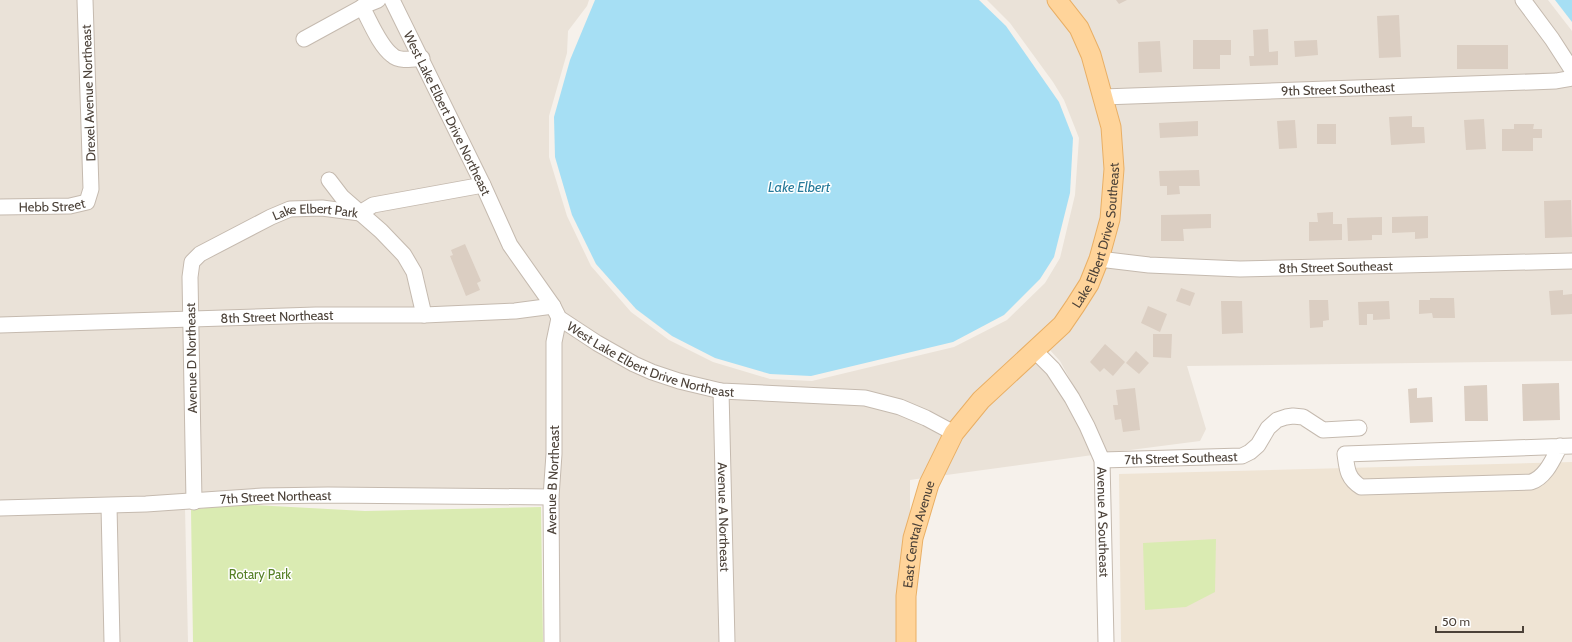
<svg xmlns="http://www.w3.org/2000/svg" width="1572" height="642" viewBox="0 0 1572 642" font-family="Cabin,sans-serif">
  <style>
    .residential { fill: #eae2d8 }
    .education { fill: #efe4d4 }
    .green { fill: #daebb2 }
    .water { fill: #a6dff4 }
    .building { fill: #dbcec2 }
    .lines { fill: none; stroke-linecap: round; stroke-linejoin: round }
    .minor-casing { stroke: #c5baaf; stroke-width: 17 }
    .major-casing { stroke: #e9af65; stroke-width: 21 }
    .minor { stroke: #fff; stroke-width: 15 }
    .major { stroke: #ffd49a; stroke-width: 19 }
    .labels { text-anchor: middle; stroke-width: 3; stroke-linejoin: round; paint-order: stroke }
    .street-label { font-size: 13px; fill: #4b4138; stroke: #fff }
    .park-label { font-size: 13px; fill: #568027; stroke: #fff }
    .water-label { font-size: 14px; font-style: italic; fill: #267a9a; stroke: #fff }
  </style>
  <rect width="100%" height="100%" fill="#f6f1eb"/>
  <g class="residential">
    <polygon points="0,0 78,0 84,188 81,197 69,200 0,201"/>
    <polygon points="92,0 385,0 541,302 515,305 430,308 420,270 363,207 347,193 331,171 320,178 336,200 340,204 322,202 196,248 183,312 0,319 0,213 88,208"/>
    <polygon points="400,0 589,0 587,6 568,31 567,53 549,116 549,157 567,216 591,266 631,312 669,340 713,362 770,379 812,381 954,347 1007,320 1045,283 1060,258 1075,195 1079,138 1064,100 1053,82 1010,23 987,0 1048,0 1059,12 1085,57 1104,128 1107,169 1104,218 1083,282 1057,321 952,425 929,412 728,385 681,375 655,366 621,350 566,315 566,313 563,312 559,305 559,300 556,300 516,242 489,182"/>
    <polygon points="1065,0 1515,0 1546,42 1566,73 1555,75 1109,91"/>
    <polygon points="1531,0 1548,0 1572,31 1572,57"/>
    <polygon points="1572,84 1572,255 1240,263 1119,257 1107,255 1112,103"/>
    <polygon points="305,214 356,218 376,235 398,258 407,274 416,309 197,312 196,277 199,265 204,258 274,222 292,215"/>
    <polygon points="1103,266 1117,269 1149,271 1572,267 1572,361 1187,366 1206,429 1200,441 1107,453 1091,418 1060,361 1048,348"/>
    <polygon points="549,313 551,318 547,453 545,490 200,494 197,324"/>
    <polygon points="184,324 187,496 0,502 0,331"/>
    <polygon points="563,328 715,396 720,642 558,642 558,497 561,342"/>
    <polygon points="1038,357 1079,423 1093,455 939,476 948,458 987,404"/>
    <polygon points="728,397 864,404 897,412 945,435 924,478 910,480 910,521 899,642 734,642"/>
    <polygon points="185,508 188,642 119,642 116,511"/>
    <polygon points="102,512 105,642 0,642 0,514"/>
  </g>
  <polygon class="education" points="1572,462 1572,642 1121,642 1119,474"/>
  <g class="green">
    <polygon points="234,504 365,511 541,507 543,642 193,642 191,510"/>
    <polygon points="1216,539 1215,592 1186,607 1145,610 1143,543"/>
  </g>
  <g class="water">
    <polygon points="595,0 979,0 1006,26 1059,102 1073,138 1070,193 1054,257 1040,279 1004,315 953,342 811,376 770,374 715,358 672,336 636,309 596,264 572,215 555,157 554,117 570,60"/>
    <polygon points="1555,0 1572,0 1572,22"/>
  </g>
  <g class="building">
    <polygon points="1116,0 1127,0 1119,4"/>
    <polygon points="1399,15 1401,57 1379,58 1377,16"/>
    <polygon points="1268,29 1269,52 1278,51 1278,65 1250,66 1249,56 1254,56 1253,30"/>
    <polygon points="1193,40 1231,40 1231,55 1220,55 1220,69 1193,69"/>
    <polygon points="1317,40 1318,55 1295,57 1294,41"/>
    <polygon points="1160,41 1162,72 1139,73 1138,42"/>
    <rect x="1457" y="45" width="51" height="24"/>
    <polygon points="1412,116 1412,127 1424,127 1425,143 1391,145 1389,117"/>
    <polygon points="1484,119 1486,149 1466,150 1464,120"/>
    <polygon points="1295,120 1297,148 1279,149 1277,121"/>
    <polygon points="1198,121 1198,136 1160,138 1159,123"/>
    <rect x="1317" y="124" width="19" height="20"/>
    <polygon points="1514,124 1534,124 1533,129 1542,129 1542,138 1533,138 1533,151 1502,151 1502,129 1514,129"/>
    <polygon points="1199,170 1200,186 1179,186 1180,194 1167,195 1167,186 1160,186 1159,171"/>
    <polygon points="1571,200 1572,237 1545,238 1544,201"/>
    <polygon points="1333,212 1333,224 1342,224 1342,240 1309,241 1309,222 1318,222 1317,213"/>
    <polygon points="1211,214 1211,228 1183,229 1184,241 1161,241 1161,215"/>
    <polygon points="1428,216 1428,238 1415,239 1415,232 1392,233 1392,217"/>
    <polygon points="1382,217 1382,235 1372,235 1372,240 1348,241 1347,218"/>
    <polygon points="465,244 481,281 477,283 480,290 466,296 450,256 453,255 451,250"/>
    <polygon points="1181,288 1195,293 1190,306 1176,301"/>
    <polygon points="1563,290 1563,295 1572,294 1572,314 1551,315 1549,291"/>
    <polygon points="1430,298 1454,298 1455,318 1433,318 1432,313 1419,314 1419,300 1430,300"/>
    <polygon points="1309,300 1328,300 1329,320 1323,321 1323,327 1310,328"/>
    <polygon points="1221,301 1242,301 1243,333 1222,334"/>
    <polygon points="1389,301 1390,319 1373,320 1373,314 1367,314 1367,325 1359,325 1358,302"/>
    <polygon points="1148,306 1167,314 1160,332 1141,323"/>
    <polygon points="1153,334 1172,334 1171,358 1153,357"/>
    <polygon points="1105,344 1125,362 1113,376 1104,368 1100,372 1090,362"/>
    <polygon points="1136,351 1149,363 1139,374 1126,363"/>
    <polygon points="1559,383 1560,420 1523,421 1522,384"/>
    <polygon points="1487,385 1488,421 1465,421 1464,386"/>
    <polygon points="1135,388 1140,430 1123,432 1121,419 1115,420 1113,405 1118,405 1116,390"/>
    <polygon points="1417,388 1417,398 1432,397 1433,422 1410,423 1408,389"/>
  </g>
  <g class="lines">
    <defs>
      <g id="minor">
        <path id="s1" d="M392,0L483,185L510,245L553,306L559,318L597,343L634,364L652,372L679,381L721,391L865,398L900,407L926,418L954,433"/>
        <polyline points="1523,0 1552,39 1572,70"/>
        <path d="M362,7C370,21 379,45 392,55C399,62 413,59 422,58"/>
        <polyline points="304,39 368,4 378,0"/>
        <path id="s2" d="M1103,97L1556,81L1572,78"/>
        <polyline points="329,180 342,197 381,231 404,255 414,272 424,315"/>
        <path id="s3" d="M0,207L70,206L87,202L91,189L85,0"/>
        <polyline points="360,213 373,205 483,185"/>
        <path id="s4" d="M1099,259L1149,265L1240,269L1572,261"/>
        <path id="s5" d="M0,325L316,315H424L515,311L553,306"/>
        <path id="s6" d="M1035,351L1053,369L1072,398L1087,426L1102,460L1106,642"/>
        <path id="s7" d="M721,391L727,642"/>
        <path d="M1560,446C1553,459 1546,477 1531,482L1361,487C1347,478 1347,469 1345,454L1572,446"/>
        <path id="s8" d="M1102,460L1242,456L1250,452L1258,445L1268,428L1277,420L1286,417L1293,416L1303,417L1323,430L1359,428"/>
        <path id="s9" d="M194,502L190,277L192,262L200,254L271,217L290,209L322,208L360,213"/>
        <polyline points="109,506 112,642"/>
        <path id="s10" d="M0,508L146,504L263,496L328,495L551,497"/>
        <path id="s11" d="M552,642L551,497L554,454V342L559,318"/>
      </g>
      <g id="major">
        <path id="s12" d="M906,642V596L913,538L929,484L954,433L981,400L1062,325L1075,306L1089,284L1099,259L1110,219L1114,169L1111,127L1091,55L1079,28L1057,0"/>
      </g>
    </defs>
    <use href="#minor" class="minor-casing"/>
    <use href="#major" class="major-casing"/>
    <use href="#minor" class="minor"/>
    <use href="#major" class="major"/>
  </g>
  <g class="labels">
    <g class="street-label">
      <text dy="5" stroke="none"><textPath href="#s2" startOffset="235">9th Street Southeast</textPath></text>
      <text transform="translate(88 93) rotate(-92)" y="5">Drexel Avenue Northeast</text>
      <text dy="5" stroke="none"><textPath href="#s1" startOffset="126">West Lake Elbert Drive Northeast</textPath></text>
      <text dy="5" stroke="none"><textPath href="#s3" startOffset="52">Hebb Street</textPath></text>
      <text dy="5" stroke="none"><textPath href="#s9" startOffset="377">Lake Elbert Park</textPath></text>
      <text dy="5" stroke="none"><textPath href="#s12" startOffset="469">Lake Elbert Drive Southeast</textPath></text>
      <text dy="5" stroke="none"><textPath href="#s4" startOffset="237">8th Street Southeast</textPath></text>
      <text dy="5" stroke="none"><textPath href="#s5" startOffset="277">8th Street Northeast</textPath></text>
      <text dy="5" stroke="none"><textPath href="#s1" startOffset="462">West Lake Elbert Drive Northeast</textPath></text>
      <text transform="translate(191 358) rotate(-91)" y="5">Avenue D Northeast</text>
      <text dy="5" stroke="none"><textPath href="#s8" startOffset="79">7th Street Southeast</textPath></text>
      <text dy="5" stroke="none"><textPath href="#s11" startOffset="162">Avenue B Northeast</textPath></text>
      <text dy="5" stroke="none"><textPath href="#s10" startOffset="276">7th Street Northeast</textPath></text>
      <text dy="5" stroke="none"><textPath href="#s7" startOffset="126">Avenue A Northeast</textPath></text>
      <text dy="5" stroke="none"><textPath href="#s6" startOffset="191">Avenue A Southeast</textPath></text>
      <text dy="5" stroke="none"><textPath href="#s12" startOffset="109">East Central Avenue</textPath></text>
    </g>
    <g class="park-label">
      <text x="260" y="579">Rotary Park</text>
    </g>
    <g class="water-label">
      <text x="799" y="192">Lake Elbert</text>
    </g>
  </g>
  <path d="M1436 626v6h87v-6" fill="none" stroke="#4b4138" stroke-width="2"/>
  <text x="1442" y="626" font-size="12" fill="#4b4138" stroke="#ffffff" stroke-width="3" paint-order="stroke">50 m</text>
</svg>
